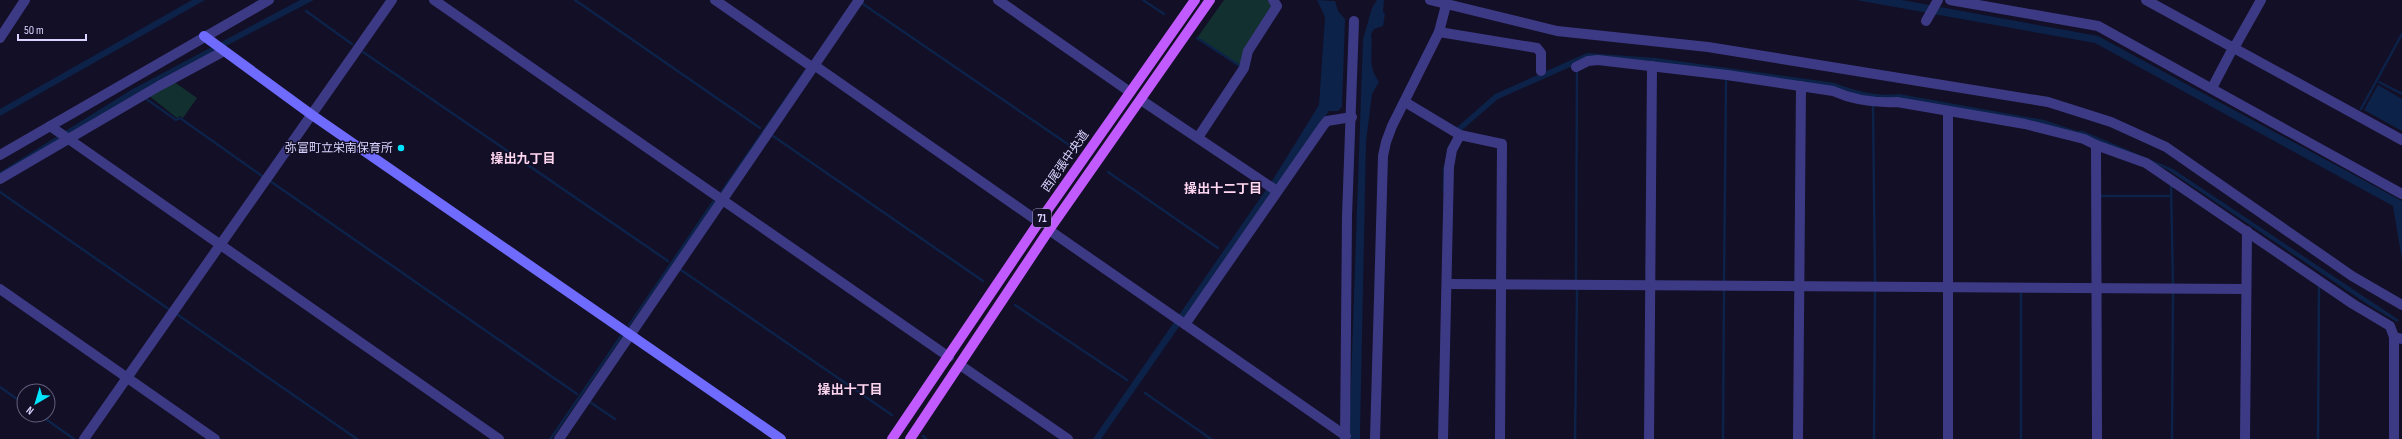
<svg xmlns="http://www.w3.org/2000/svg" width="2402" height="439" viewBox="0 0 2402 439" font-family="'Sofia Sans Condensed','Noto Sans JP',sans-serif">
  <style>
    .green { fill: #12302f }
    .water { fill: #0c2248 }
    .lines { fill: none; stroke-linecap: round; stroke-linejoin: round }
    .stream { stroke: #0c2248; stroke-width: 2.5 }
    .street { stroke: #3d3a85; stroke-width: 10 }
    .secondary { stroke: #6f6bff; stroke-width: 10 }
    .primary { stroke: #c25bff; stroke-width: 10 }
    .poi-dot { fill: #00e5ff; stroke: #130f26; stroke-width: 1.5 }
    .labels { text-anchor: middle; stroke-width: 3; stroke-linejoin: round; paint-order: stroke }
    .shield { fill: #130f26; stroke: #9e99be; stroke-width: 1 }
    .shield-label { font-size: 11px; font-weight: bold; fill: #d9d4ff }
    .poi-label { font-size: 12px; fill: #d9d4ff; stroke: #130f26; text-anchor: end }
    .street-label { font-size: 12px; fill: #d9d4ff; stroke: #130f26 }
    .neighbourhood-label { font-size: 13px; font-weight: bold; fill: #ffd6f0; stroke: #130f26 }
  </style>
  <rect width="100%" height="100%" fill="#130f26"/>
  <g class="green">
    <polygon points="1224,0 1268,0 1271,5 1271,11 1240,66 1197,38"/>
    <polygon points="173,81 197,98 183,118 180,116 177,118 148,95"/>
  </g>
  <g class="water">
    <polygon points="192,0 205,0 0,116 0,109"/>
    <polygon points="300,0 314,0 226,46 0,176 0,172 131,90"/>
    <polygon points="1317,0 1335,1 1338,11 1345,19 1342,107 1338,111 1329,111 1101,439 1093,439 1272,181 1319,105 1325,17"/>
    <path d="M1377,0H1384L1383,12L1385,14L1383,26L1374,29L1371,34C1374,53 1366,63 1379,82L1372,94L1366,142L1360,435V439H1349L1363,39L1372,8Z"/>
    <polygon points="1856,0 1902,0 2098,36 2402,201 2402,260 2393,206 2095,43"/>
    <path d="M1587,53L1656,58L1835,83C1855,91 1877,97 1899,94L2044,120L2077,131H2083L2173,169L2399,320L2397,322L2367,304L2168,170L2146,160L2040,124L1586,60L1498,99L1461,131L1455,129L1495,94Z"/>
    <polygon points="805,69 806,69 722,194 720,192"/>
    <polygon points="2378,85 2402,99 2402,131 2364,110"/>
    <polygon points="713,200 716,202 629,327 627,326"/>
    <polygon points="621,334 623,336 552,439 549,439"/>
  </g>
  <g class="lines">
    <g class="stream">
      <polyline points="575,0 760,128"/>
      <polyline points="1143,0 1164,14"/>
      <polyline points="863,4 1075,149"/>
      <polyline points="306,11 352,44"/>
      <polyline points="1197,38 1240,66"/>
      <polyline points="363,52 668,261"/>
      <polyline points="2379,82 2402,94"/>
      <polyline points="145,98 176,120 180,118 262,176"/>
      <polyline points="1873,105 1875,283"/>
      <polyline points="2361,109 2402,34"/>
      <polyline points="773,136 983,281"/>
      <polyline points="1108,172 1218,248"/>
      <polyline points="270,181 577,394"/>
      <polyline points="2171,184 2173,285"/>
      <polyline points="1444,191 1444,168"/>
      <polyline points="0,192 170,310"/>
      <polyline points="2100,196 2171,196"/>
      <polyline points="681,270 892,415"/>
      <polyline points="1576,279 1577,71"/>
      <polyline points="1724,281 1726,80"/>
      <polyline points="2021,293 2021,439"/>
      <polyline points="1015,305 1127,380"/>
      <polyline points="178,315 357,439"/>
      <polyline points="0,387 24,404"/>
      <polyline points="1145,393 1211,439"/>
      <polyline points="590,402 615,419"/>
      <polyline points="40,415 74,439"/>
      <polyline points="923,436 926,439"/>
      <polyline points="1575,439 1577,290"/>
      <polyline points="1723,439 1724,291"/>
      <polyline points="1874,439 1875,291"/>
      <polyline points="2172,439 2173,292"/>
      <polyline points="2318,439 2319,286"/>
    </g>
    <g class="street">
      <polyline points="434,0 949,357"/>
      <polyline points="715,0 812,67"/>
      <polyline points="998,0 1130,92"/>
      <polyline points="1430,0 1557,31 1708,47 2048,102 2111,122 2166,147 2352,276 2402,305"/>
      <polyline points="1950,0 2098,26 2402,194"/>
      <polyline points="2146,0 2402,140"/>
      <polyline points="1926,21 1938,0"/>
      <polyline points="1439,32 1537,48 1541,53 1541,71"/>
      <polyline points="0,38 25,0"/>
      <polyline points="2234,48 2261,0"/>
      <polyline points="814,65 1039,222"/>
      <path d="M1576,67L1588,61L1598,60L1727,75L1833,91C1853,100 1876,103 1897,102L2025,124L2084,139L2096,145L2146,163L2353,304L2390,326L2394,337"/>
      <polyline points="2212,88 2233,48"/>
      <polyline points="1141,100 1277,191"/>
      <polyline points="1405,102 1460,135 1502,144 1500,439"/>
      <polyline points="50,126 499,439"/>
      <polyline points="1199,136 1244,68 1248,51 1277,6 1273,0"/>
      <polyline points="2096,145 2097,439"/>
      <polyline points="0,155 269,0"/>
      <polyline points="0,179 159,86 224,51"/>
      <polyline points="1049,230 1346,436"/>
      <polyline points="1448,284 2246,289"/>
      <polyline points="0,289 215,439"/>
      <polyline points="1186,323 1323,126 1327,121 1352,117"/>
      <polyline points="960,365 1068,439"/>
      <polyline points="84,439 392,0"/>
      <polyline points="559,439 859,0"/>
      <polyline points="1345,439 1347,216 1354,21"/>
      <polyline points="1375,439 1383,156 1386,142 1392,126 1439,32 1446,5"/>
      <polyline points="1443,439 1449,167 1452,150 1460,135"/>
      <polyline points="1649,439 1652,66"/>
      <polyline points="1798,439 1801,86"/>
      <polyline points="1948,439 1948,112"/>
      <polyline points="2245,439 2247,231"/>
      <polyline points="2394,439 2394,337 2402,339"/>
    </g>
    <polyline class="secondary" points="204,36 312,115 781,439"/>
    <g class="primary">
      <polyline points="892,439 1039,222 1195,0"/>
      <polyline points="910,439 1049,230 1210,0"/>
    </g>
  </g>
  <circle class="poi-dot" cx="401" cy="148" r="4"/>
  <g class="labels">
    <rect class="shield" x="1033" y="209" width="18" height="18" rx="3"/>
    <g class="shield-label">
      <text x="1042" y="222">71</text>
    </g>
    <g class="poi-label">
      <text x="393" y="152">弥富町立栄南保育所</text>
    </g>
    <g class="street-label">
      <text transform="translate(1065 161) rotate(-55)" y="4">西尾張中央道</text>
    </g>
    <g class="neighbourhood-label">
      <text x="523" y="163">操出九丁目</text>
      <text x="1223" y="193">操出十二丁目</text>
      <text x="850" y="394">操出十丁目</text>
    </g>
  </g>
  <g transform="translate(36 403) rotate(218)"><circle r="19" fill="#130f26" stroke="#625e7d"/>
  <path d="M0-3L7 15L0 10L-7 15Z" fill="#00e5ff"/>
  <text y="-6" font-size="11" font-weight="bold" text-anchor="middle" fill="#d9d4ff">N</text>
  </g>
  <path d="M18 34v6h68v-6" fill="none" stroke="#d9d4ff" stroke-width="2"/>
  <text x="24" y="34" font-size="12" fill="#d9d4ff" stroke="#130f26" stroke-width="3" paint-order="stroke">50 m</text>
</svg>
